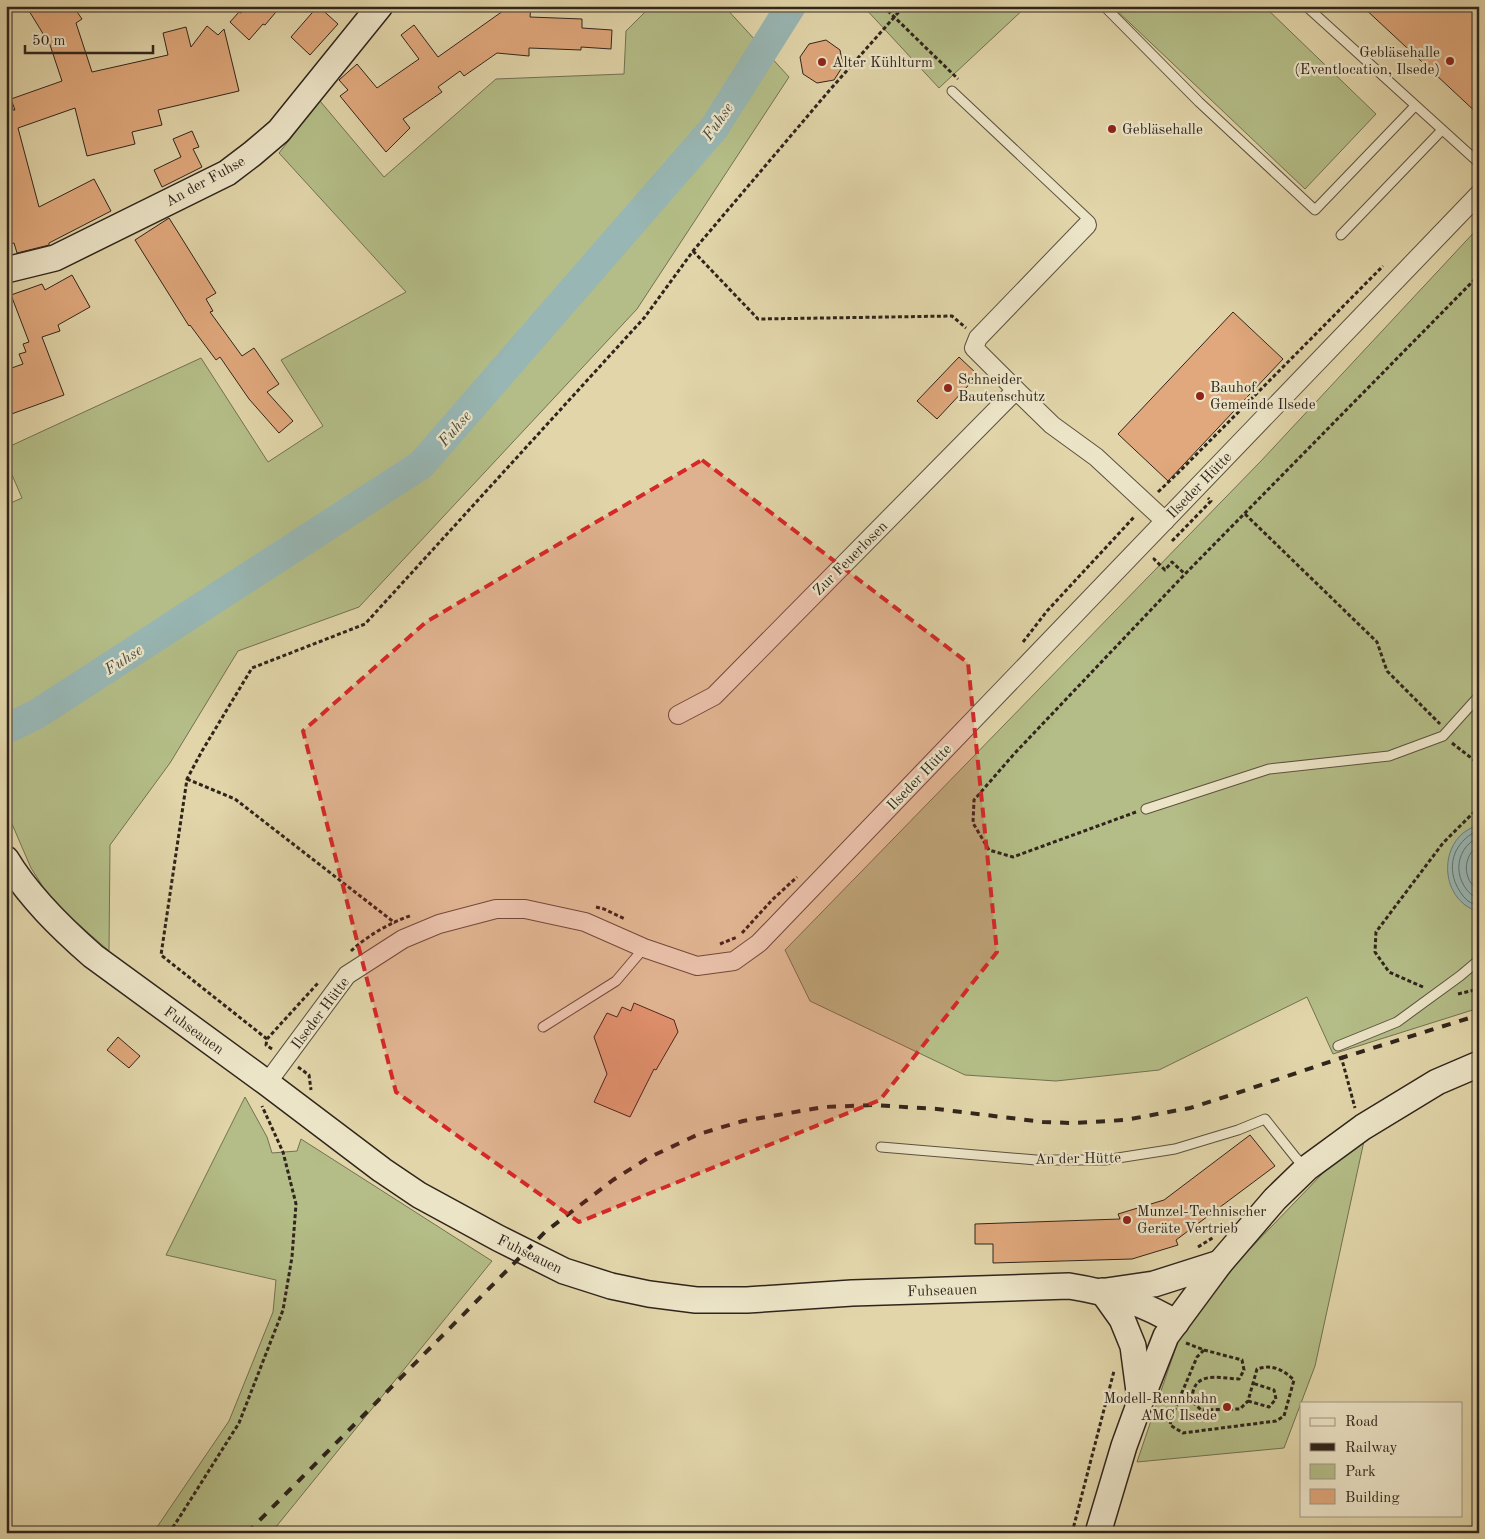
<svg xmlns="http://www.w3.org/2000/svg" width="1485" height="1539" viewBox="0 0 1485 1539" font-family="'Old Standard TT',serif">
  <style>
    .green { fill: #b4bd87; stroke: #727152 }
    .water { fill: #98b6b3; stroke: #6e7c77 }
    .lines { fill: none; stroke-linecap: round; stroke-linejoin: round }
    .shore { stroke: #646e68; stroke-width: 1 }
    .river { stroke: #98b6b3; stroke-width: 30 }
    .building { fill: #e0a87c; stroke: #30251c }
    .lane-casing { stroke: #5c513f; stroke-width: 11 }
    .street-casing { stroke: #5c513f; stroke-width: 20 }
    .secondary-casing { stroke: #30251c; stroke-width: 28 }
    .path { stroke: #30251c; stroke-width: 3; stroke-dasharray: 4 2.5; stroke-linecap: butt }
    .lane { stroke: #ece4c7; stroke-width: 9 }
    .street { stroke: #ece4c7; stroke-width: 18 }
    .secondary { stroke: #ece4c7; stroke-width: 25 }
    .rail { stroke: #30251c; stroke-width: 4; stroke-dasharray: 9 9; stroke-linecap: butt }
    .marked { fill: #d62828; fill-opacity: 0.2; stroke: #d62828; stroke-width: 4; stroke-dasharray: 10 6; stroke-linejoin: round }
    .poi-dot { fill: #8f2418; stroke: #ece4c7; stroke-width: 2 }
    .labels { text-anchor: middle; stroke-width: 4.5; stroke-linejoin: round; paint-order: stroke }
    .poi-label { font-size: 15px; fill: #30251c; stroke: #ece4c7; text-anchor: start }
    .street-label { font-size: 15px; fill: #30251c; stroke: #ece4c7 }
    .water-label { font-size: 16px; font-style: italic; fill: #4a4942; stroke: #ece4c7 }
  </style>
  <rect width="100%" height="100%" fill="#e1d5a9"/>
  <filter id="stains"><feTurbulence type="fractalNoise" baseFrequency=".004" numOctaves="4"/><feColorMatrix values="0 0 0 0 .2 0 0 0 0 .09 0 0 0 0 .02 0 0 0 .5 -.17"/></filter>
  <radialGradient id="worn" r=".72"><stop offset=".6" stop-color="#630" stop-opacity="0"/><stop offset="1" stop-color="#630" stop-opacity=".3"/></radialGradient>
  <g class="green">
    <polygon points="651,6 724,6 789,77 637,309 359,607 238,651 170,763 110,845 109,951 52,901 31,868 6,810 6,505 22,498 6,461 6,448 201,358 268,462 323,426 281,360 406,292 279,153 320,101 384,177 496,79 624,74 626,31"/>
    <polygon points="863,6 1027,6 939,88"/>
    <polygon points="1112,6 1264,6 1376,114 1305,189"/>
    <polygon points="1479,227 1479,1008 1333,1054 1307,997 1159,1070 1056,1081 965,1075 810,1001 785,950 1261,461"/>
    <polygon points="245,1097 267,1137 272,1153 297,1151 301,1139 492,1261 271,1533 153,1533 229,1421 273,1312 276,1280 166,1255"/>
    <polygon points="1364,1141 1315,1366 1284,1448 1137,1462 1182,1329 1194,1307 1323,1173"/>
    <polygon points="1479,1526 1479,1533 1411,1533"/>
  </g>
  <path class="water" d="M1479,824V912C1474,910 1469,908 1465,905C1444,889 1442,856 1459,837C1464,831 1471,828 1479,824Z"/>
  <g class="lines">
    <g class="shore">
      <path d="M1479,830C1458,839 1447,859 1455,882C1458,889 1462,896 1468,901C1471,903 1475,905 1479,907"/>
      <path d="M1479,837C1451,850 1453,886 1479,900"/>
      <path d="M1479,845C1462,856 1462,880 1479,891"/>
    </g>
    <polyline class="river" points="6,729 37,714 421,465 714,128 791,6"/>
  </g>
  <g class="building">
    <polygon points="26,6 73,6 82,19 76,23 92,72 168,55 163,33 186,27 191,47 207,26 218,35 224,29 239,91 158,110 162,125 132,132 135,144 87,156 75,108 18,128 39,207 94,179 111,211 49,243 49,245 17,253 14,243 6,245 6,102 11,101 13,110 15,110 11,99 62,81 50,45"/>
    <polygon points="246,6 281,6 265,25 263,24 249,40 230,22 239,12 241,13"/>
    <polygon points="318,6 338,24 310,55 291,37"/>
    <polygon points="510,6 531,6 530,17 582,19 582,28 612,30 611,49 581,47 581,50 529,48 529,56 497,53 464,76 460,71 438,87 442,92 403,119 410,128 386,152 340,96 348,90 339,80 357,64 377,88 419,59 401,35 414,25 438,57"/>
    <polygon points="1362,6 1479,6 1479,115"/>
    <polygon points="826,40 840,50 843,66 834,80 817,83 803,74 800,57 809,44"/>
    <polygon points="192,131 199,147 193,149 202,167 162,187 154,170 181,157 173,139"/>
    <polygon points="169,218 216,293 206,299 213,311 210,312 242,356 254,348 279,384 267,392 293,421 279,433 249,399 220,357 216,360 190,325 189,326 135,240"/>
    <polygon points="72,275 90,307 58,325 60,331 42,337 64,395 6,416 6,370 23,364 19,354 26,352 23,344 29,342 11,295 42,284 45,290"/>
    <polygon points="1233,312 1283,359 1168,481 1118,434"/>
    <polygon points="959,357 978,375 937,419 917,401"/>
    <polygon points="634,1003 674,1020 678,1032 656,1070 654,1069 630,1117 594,1102 607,1074 594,1037 607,1013 617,1017 622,1007 631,1011"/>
    <polygon points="118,1037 140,1056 129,1068 107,1050"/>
    <polygon points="1250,1135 1275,1166 1176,1240 1178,1245 1132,1259 993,1263 993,1244 975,1244 975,1224 1120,1219 1118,1214 1164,1200"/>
  </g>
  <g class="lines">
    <defs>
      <g id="lane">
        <polyline points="1104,6 1199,102 1315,210 1415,106"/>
        <polyline points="1306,6 1479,163"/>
        <polyline points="952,91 1090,221 1087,225"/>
        <polyline points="1341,235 1442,130"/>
        <polyline points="1146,809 1269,769 1389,756 1443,736 1479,696"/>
        <polyline points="543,1027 616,981 644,948"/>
        <polyline points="1338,1046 1397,1022 1460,976 1479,960"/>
        <polyline points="881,1147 1036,1160 1105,1160 1175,1149 1238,1130 1265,1119 1296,1158 1306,1168"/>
      </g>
      <g id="street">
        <polyline points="1016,390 974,348 978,338 1087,225"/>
        <polyline points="678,715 714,696 1016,390 1052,425 1096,457 1165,521"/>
        <polyline points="267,1083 347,975 403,939 439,924 496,909 525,909 585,922 644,948 697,966 734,961 759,943 1479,194"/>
      </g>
      <g id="secondary">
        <polyline points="6,270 55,258 227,173 252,154 279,131 380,6"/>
        <path d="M6,859C28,896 61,928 93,956L267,1083L382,1170L419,1195L498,1238L564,1271L611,1286L649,1294L696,1300H747L852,1293L1069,1286C1107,1292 1143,1302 1176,1323"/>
        <polyline points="1102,1291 1122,1319 1133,1346 1140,1399"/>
        <polyline points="1106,1291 1154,1284 1220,1263"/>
        <polyline points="1098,1533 1124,1446 1140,1402 1166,1336 1220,1263 1275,1199 1307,1168 1363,1127 1437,1082 1479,1064"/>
      </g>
    </defs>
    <use href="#lane" class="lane-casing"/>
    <use href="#street" class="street-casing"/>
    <use href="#secondary" class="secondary-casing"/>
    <g class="path">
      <polyline points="883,6 958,79"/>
      <polyline points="693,251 758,319 952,316 966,328"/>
      <polyline points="1158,492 1180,471 1383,266"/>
      <polyline points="1245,514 1377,642 1387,671 1440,724"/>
      <polyline points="1172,541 1211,501 1208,498"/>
      <polyline points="1155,558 1154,559 1165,570 1172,562 1185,574"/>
      <polyline points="1023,642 1047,611 1135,516"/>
      <polyline points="1452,743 1479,764"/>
      <polyline points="187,779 235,799 395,923"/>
      <polyline points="1136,812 1013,857 989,850 973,823 974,800 1014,754 1185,574 1479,275"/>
      <polyline points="596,907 604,909 625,919"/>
      <polyline points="742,933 772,900 797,877"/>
      <polyline points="720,944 737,937"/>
      <path d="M351,951C368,935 390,923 412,915"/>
      <polyline points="1423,987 1389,972 1375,952 1376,932 1443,843 1479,807"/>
      <polyline points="1458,994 1479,989"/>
      <polyline points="267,1039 161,955 187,779 202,751 252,668 365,624 644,318 693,251 828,92 904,6"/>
      <polyline points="272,1049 266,1045 267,1039 318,983"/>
      <polyline points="1341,1056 1355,1108"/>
      <polyline points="298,1067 309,1075 311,1090"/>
      <polyline points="1198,1247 1214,1237"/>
      <polyline points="1186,1343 1204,1350"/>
      <path d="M1204,1350L1242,1360L1244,1370L1239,1379C1217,1378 1192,1370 1192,1401L1201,1410L1240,1409L1248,1401L1257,1369C1272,1364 1282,1369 1294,1380L1284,1416L1276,1421L1183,1433L1170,1425L1172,1416L1197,1357Z"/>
      <polyline points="1248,1401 1269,1407 1276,1399 1274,1390 1252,1383"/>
      <polyline points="169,1533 179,1518 239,1423 283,1310 292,1257 296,1204 283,1152 262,1106"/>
      <polyline points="1072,1533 1114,1371"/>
    </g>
    <use href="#lane" class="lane"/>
    <use href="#street" class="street"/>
    <use href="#secondary" class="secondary"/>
    <polyline class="rail" points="247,1533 545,1232 613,1180 648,1158 699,1134 743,1121 824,1107 873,1105 937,1109 1043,1122 1072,1123 1125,1120 1190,1108 1237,1093 1341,1058 1479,1015"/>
  </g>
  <path class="marked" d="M702,460L968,663L997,952L880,1100L579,1222L396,1092L303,731L426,622Z"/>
  <g class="poi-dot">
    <circle cx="1450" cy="61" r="5"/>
    <circle cx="822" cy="62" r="5"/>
    <circle cx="1112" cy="129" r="5"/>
    <circle cx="948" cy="388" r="5"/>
    <circle cx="1200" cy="396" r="5"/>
    <circle cx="1127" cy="1220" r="5"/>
    <circle cx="1227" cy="1407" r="5"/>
  </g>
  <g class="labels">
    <g class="poi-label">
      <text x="1440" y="57" text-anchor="end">Gebläsehalle<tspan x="1440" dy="17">(Eventlocation, Ilsede)</tspan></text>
      <text x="832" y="67">Alter Kühlturm</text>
      <text x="1122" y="134">Gebläsehalle</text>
      <text x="958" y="384">Schneider<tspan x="958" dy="17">Bautenschutz</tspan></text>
      <text x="1210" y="392">Bauhof<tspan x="1210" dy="17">Gemeinde Ilsede</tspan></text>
      <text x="1137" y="1216">Munzel-Technischer<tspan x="1137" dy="17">Geräte Vertrieb</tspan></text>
      <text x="1217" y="1403" text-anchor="end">Modell-Rennbahn<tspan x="1217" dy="17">AMC Ilsede</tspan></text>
    </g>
    <g class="street-label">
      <text transform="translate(205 181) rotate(-29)" y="5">An der Fuhse</text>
      <text transform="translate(1199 485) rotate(-46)" y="5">Ilseder Hütte</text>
      <text transform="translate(850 558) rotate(-45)" y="5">Zur Feuerlosen</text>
      <text transform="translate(919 777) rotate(-46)" y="5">Ilseder Hütte</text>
      <text transform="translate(320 1013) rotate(-53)" y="5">Ilseder Hütte</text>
      <text transform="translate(194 1030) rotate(36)" y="5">Fuhseauen</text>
      <text transform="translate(1078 1158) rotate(-1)" y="5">An der Hütte</text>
      <text transform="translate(530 1254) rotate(26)" y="5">Fuhseauen</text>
      <text transform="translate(942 1290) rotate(-2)" y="5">Fuhseauen</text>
    </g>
    <g class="water-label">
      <text transform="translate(717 121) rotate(-55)" y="6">Fuhse</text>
      <text transform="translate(454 428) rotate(-49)" y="6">Fuhse</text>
      <text transform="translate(123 659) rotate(-33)" y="6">Fuhse</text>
    </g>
  </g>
  <rect width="1485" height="1539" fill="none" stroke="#e1d5a9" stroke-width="25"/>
  <rect x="8" y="8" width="1470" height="1524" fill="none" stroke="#30251c" stroke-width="2.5"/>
  <rect x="12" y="12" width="1460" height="1514" fill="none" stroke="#30251c"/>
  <rect x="1300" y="1402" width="162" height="115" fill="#ece4c7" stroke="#a19883"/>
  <rect x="1310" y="1418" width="25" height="8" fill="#ece4c7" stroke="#a19883"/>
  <text x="1345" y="1426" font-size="15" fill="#30251c">Road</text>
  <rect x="1310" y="1443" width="25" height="8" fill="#30251c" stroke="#a19883"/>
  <text x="1345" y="1452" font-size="15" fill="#30251c">Railway</text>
  <rect x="1310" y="1464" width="25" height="15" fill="#b4bd87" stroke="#a19883"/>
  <text x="1345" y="1476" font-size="15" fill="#30251c">Park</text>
  <rect x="1310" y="1489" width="25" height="15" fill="#e0a87c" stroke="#a19883"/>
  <text x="1345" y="1502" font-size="15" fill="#30251c">Building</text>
  <path d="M25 45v8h128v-8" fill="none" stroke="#30251c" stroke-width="2.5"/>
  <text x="32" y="45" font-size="15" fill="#30251c" stroke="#ece4c7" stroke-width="4" paint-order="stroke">50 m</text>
  <rect width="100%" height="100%" filter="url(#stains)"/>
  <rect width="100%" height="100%" fill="url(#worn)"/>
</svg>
